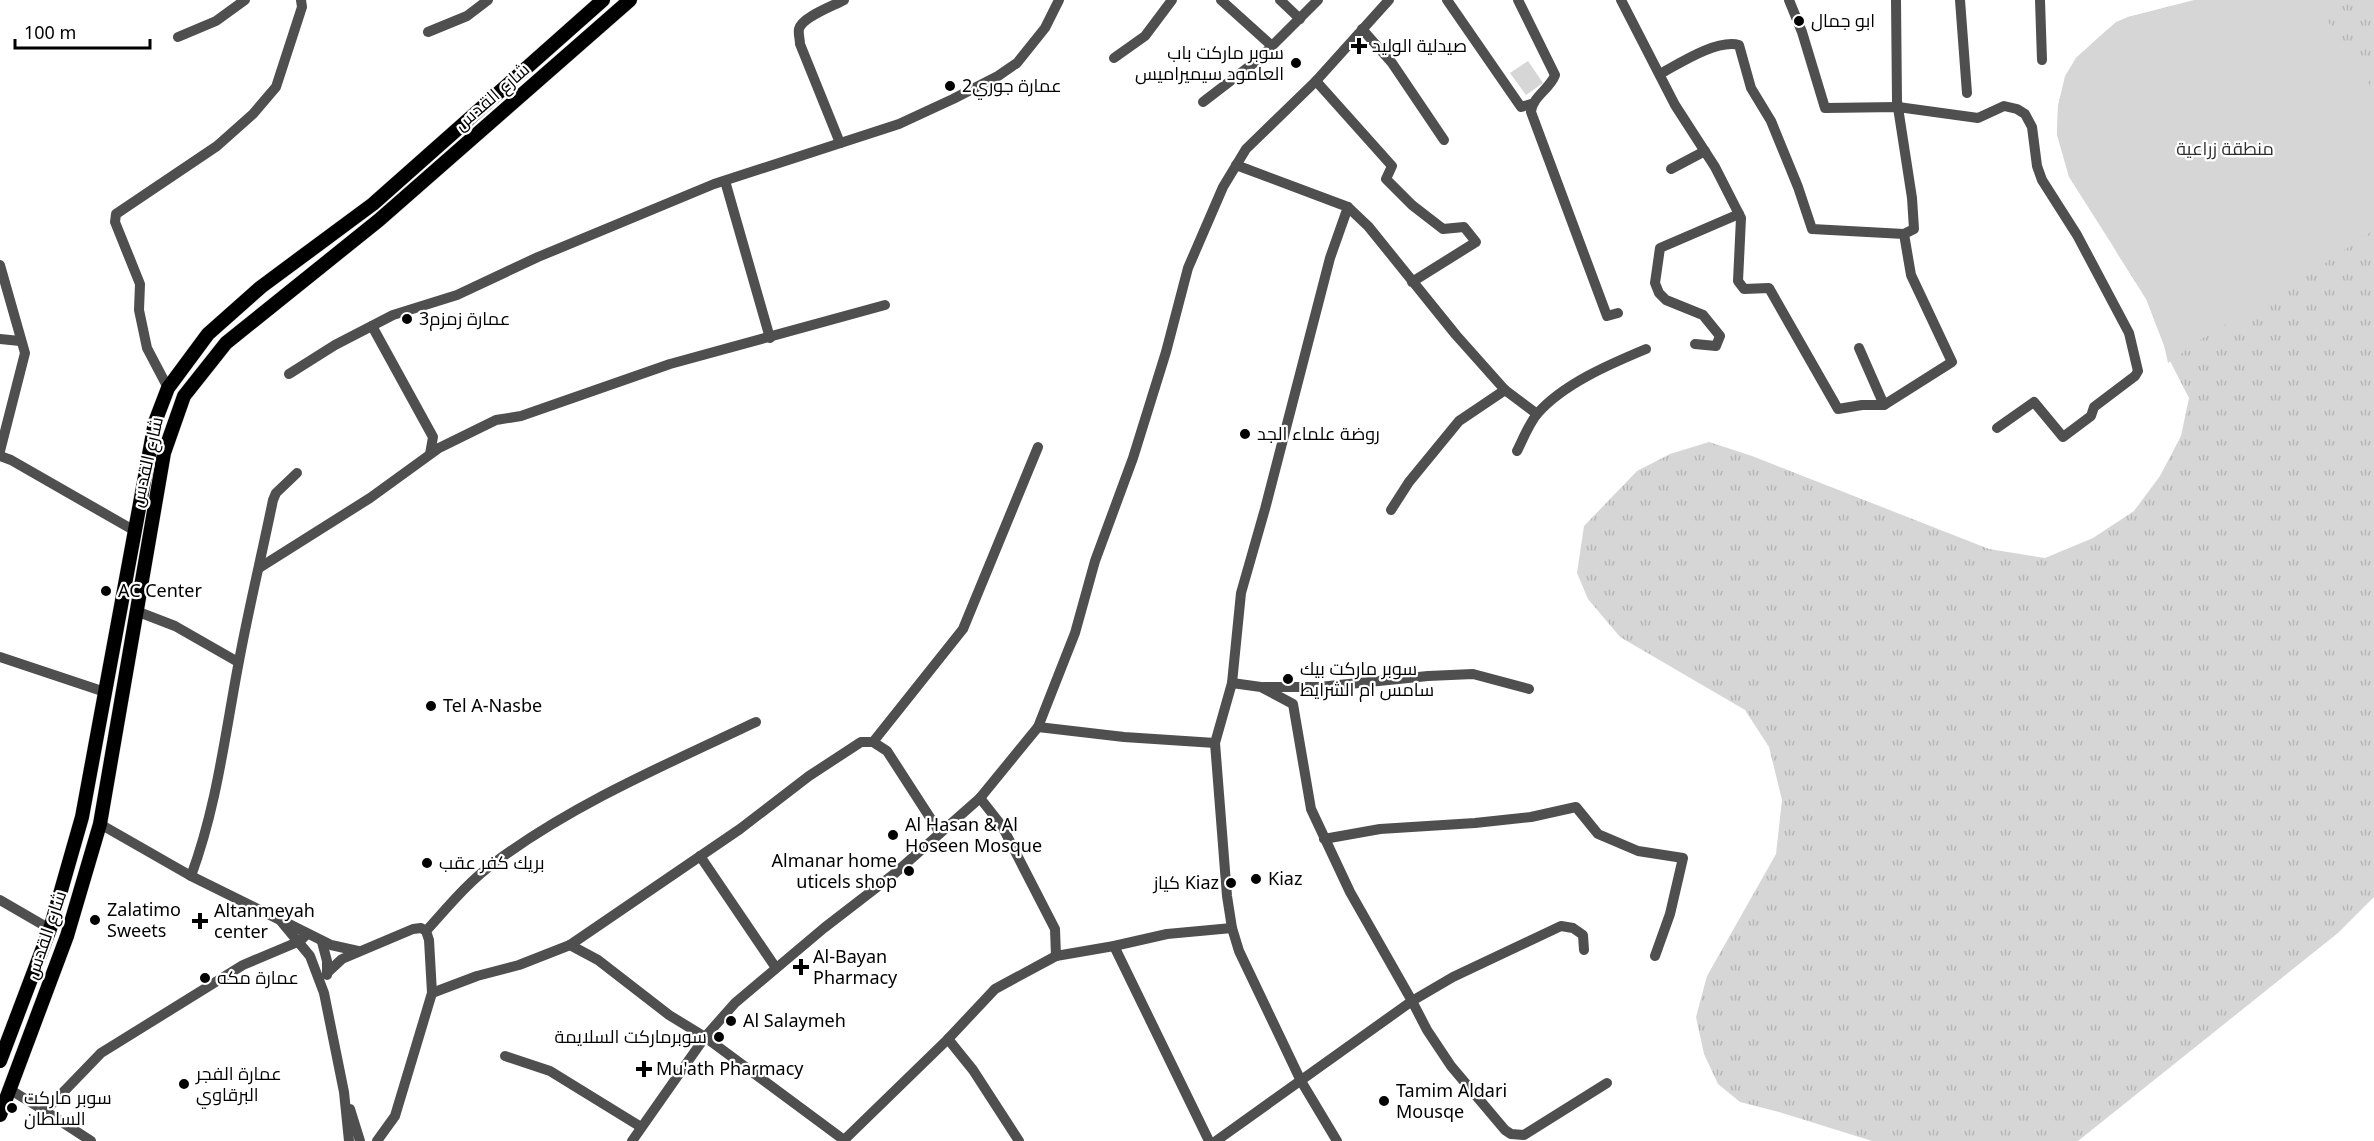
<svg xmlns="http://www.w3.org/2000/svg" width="2374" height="1141" viewBox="0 0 2374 1141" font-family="'Noto Sans',Cairo,sans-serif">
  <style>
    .grass { fill: url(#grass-tufts) }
    .park { fill: #d6d6d6 }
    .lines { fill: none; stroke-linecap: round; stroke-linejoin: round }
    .major-casing { stroke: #dbdbdb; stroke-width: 15 }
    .minor { stroke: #4f4f4f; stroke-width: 10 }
    .major { stroke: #000; stroke-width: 14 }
    .poi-dot { fill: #000; stroke: #fff; stroke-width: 2 }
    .labels { text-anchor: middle; stroke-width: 4.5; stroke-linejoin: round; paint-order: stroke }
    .poi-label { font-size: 18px; fill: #000; stroke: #fff; text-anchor: start }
    .street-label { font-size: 18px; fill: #000; stroke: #fff }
    .park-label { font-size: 18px; fill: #2d2d2d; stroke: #fff }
  </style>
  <defs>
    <pattern id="grass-tufts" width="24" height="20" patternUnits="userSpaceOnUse" patternTransform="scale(1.5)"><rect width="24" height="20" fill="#d6d6d6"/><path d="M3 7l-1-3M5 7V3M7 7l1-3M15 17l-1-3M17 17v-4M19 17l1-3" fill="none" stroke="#b6b6b6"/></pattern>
  </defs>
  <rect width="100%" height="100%" fill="#fff"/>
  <polygon class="grass" points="2194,0 2374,0 2374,897 2338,933 2078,1141 1872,1141 1779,1112 1740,1102 1718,1084 1704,1054 1696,1017 1707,976 1776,854 1782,800 1769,747 1745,710 1620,637 1588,599 1577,573 1584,526 1637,471 1670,454 1709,442 1752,456 1989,549 2045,558 2093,538 2134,511 2160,476 2181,436 2189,398 2170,361 2146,299 2117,253 2057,135 2058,106 2065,76 2076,58 2108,29 2128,17"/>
  <g class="park">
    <polygon points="2197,0 2314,0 2374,92 2374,230 2288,288 2204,337 2168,363 2158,317 2069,177 2057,135 2058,106 2066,77 2076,58 2116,22 2128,17"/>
    <polygon points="1528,61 1543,83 1526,95 1510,73"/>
  </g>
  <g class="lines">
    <defs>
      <g id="major">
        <polyline points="0,1061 50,929 82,817 155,422 168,388 208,334 261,287 373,204 603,0"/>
        <polyline points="0,1115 67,936 100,824 164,453 184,396 226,343 379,220 630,0"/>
      </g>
    </defs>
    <use href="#major" class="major-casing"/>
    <g class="minor">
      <polyline points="1221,0 1272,46"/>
      <polyline points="1280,0 1300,19"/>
      <polyline points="1447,0 1521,107 1531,104"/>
      <path d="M1518,0L1555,75C1550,89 1532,97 1531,112L1607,316L1618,313"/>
      <polyline points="1621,0 1675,105 1715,167 1741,218 1738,281 1744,289 1769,288 1838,409 1862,405 1884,405"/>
      <polyline points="1789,0 1802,32 1825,108 1898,107 1978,118 2004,106 2017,109 2025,114 2032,127 2037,166 2042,180 2077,235 2129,333 2138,371 2135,376 2094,407 2091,416 2063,437 2034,402 1997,428"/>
      <polyline points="1960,0 1967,93"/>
      <polyline points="2040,0 2042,60"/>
      <polyline points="1362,29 1392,63 1444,140"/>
      <polyline points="428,32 467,16 488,0"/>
      <polyline points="178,37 216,21 245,0"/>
      <polyline points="1114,58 1145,36 1172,0"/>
      <path d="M1660,74C1680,63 1717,39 1739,45L1751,88L1771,121L1798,187L1812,229L1904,234"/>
      <polyline points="1316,81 1392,166 1386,179 1412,205 1443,229 1464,227 1476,242 1412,282"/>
      <polyline points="1203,102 1259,59 1318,0"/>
      <path d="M840,143L800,44C800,39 798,34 799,29C802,17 833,6 844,0"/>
      <polyline points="1671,169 1705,151"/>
      <polyline points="725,181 770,338"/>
      <polyline points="1348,207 1368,226 1456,335 1505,390 1459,421 1409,482 1391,510"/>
      <polyline points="0,265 25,353 0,451"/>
      <polyline points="372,326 433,437 430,454"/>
      <polyline points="0,339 20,341"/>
      <polyline points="1695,344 1716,346 1720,336 1703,315 1666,300 1659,293 1655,283 1660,248 1739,214"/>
      <polyline points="1859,348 1884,405 1952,362 1911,275 1904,234 1914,229 1912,198 1897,101 1896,0"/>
      <polyline points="289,374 335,345 393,315 457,295 538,257 714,184 899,124 953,99 998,76 1017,63 1045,28 1059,0"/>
      <polyline points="168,388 147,348 139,310 140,284 115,222 116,214 217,146 253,114 276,87 302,7 301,0"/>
      <polyline points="1505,390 1537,414"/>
      <path d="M1517,451C1523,439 1529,424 1537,414C1563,384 1610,364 1646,349"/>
      <polyline points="0,456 11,460 135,531"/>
      <path d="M297,473L276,493L273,500C262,554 249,607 239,661C225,734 217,806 191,876L280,920L310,956L324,993L344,1092L349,1141"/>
      <polyline points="259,568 370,498 439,448 496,420 521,416 670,364 885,305"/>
      <polyline points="136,611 175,626 238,662"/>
      <polyline points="0,657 105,692"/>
      <polyline points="1264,687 1319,687 1428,676 1473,674 1529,689"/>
      <polyline points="1038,727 1124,737 1215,743 1227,896 1232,928 1239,951 1301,1081 1337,1141"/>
      <polyline points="873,742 963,629 1038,447"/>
      <polyline points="1215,743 1232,683 1241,593 1265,509 1330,258 1348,207 1236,165"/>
      <polyline points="980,798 1002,826 1055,929 1056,956"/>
      <polyline points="100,824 191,876"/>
      <polyline points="1324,839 1380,829 1475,823 1531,817 1576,807 1598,834 1638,851 1683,858 1670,914 1655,956"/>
      <polyline points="700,856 776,968"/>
      <polyline points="0,900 50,929"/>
      <polyline points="287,923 331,945 358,951"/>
      <path d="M426,931C447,908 468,882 494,863C573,804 667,764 756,722"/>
      <polyline points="322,942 327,961 327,975"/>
      <polyline points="570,945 740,829 809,776 861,742 873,742 887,751 940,833"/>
      <polyline points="1114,946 1209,1141"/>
      <polyline points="1584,950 1583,935 1573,928 1561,926 1453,977 1412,1001 1427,1030 1451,1066 1505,1130 1511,1134 1524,1135 1607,1083"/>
      <polyline points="328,972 342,959 413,929 421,928 426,931 429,940 432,993 395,1116 377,1141"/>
      <polyline points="432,993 477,976 519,965 570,945 598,960 669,1015 705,1037 844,1140"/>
      <polyline points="948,1039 973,1070 1019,1141"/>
      <polyline points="505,1056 550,1071 641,1127"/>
      <polyline points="9,1089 45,1111 101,1053 243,965 300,941 307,934"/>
      <polyline points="350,1109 360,1141"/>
      <polyline points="45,1111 91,1141"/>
      <polyline points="632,1141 705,1037 735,1003 824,928 894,874 980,798 1038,727 1075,633 1095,561 1133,458 1166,352 1188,268 1223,187 1246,149 1316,81 1389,0"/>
      <polyline points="843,1141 948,1039 995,989 1056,956 1114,946 1167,934 1232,928"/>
      <polyline points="1216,1141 1412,1001 1350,892 1311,809 1293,704 1261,687 1232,683"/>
    </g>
    <use href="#major" class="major"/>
  </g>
  <g class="poi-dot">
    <circle cx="1799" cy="21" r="6"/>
    <path d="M1356 37h6v6h6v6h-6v6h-6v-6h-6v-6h6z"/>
    <circle cx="1296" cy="63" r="6"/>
    <circle cx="950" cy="86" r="6"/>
    <circle cx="407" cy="319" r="6"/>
    <circle cx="1245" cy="434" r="6"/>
    <circle cx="106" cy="591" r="6"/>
    <circle cx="1288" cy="679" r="6"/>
    <circle cx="431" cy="706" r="6"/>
    <circle cx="893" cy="835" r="6"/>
    <circle cx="427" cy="863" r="6"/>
    <circle cx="909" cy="871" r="6"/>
    <circle cx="1256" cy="879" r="6"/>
    <circle cx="1231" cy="883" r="6"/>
    <circle cx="95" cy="920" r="6"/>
    <path d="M197 912h6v6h6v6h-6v6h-6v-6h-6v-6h6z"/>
    <path d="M798 958h6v6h6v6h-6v6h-6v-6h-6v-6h6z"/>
    <circle cx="205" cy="978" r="6"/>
    <circle cx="731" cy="1021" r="6"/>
    <circle cx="719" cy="1037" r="6"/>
    <path d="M641 1060h6v6h6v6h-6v6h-6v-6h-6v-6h6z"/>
    <circle cx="184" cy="1084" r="6"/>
    <circle cx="1384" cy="1101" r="6"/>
    <circle cx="12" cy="1108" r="6"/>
  </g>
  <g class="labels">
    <g class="poi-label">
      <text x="1811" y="27">ابو جمال</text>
      <text x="1372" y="52">صيدلية الوليد</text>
      <text x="1284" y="59" text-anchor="end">سوبر ماركت باب<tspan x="1284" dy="21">العامود سيميراميس</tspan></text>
      <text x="962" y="92">عمارة جوري2</text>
      <text x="419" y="325">عمارة زمزم3</text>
      <text x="1257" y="440">روضة علماء الجد</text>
      <text x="118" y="597">AC Center</text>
      <text x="1300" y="675">سوبر ماركت بيك<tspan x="1300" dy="21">سامس ام الشرايط</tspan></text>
      <text x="443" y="712">Tel A-Nasbe</text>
      <text x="905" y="831">Al Hasan &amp; Al<tspan x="905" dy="21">Hoseen Mosque</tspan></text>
      <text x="897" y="867" text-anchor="end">Almanar home<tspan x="897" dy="21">uticels shop</tspan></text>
      <text x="439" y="869">بريك كفر عقب</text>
      <text x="1268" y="885">Kiaz</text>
      <text x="1219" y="889" text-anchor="end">كياز Kiaz</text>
      <text x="107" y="916">Zalatimo<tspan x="107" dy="21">Sweets</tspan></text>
      <text x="214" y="917">Altanmeyah<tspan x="214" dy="21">center</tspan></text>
      <text x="813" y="963">Al-Bayan<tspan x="813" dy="21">Pharmacy</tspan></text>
      <text x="217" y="984">عمارة مكه</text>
      <text x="743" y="1027">Al Salaymeh</text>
      <text x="707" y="1043" text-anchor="end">سوبرماركت السلايمة</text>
      <text x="656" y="1075">Mu'ath Pharmacy</text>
      <text x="196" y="1080">عمارة الفجر<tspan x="196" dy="21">البرقاوي</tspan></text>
      <text x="1396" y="1097">Tamim Aldari<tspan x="1396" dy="21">Mousqe</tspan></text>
      <text x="24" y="1104">سوبر ماركت<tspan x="24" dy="21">السلطان</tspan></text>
    </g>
    <g class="street-label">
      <text transform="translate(492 97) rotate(-41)" y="6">شارع القدس</text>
      <text transform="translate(147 462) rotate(-77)" y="6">شارع القدس</text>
      <text transform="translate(46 935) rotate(-71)" y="6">شارع القدس</text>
    </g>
    <g class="park-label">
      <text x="2225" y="155">منطقة زراعية</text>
    </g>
  </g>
  <path d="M15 39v9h135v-9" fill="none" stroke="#000000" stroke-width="3"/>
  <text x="24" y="39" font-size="18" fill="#000000" stroke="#ffffff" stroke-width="4.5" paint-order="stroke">100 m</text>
</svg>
